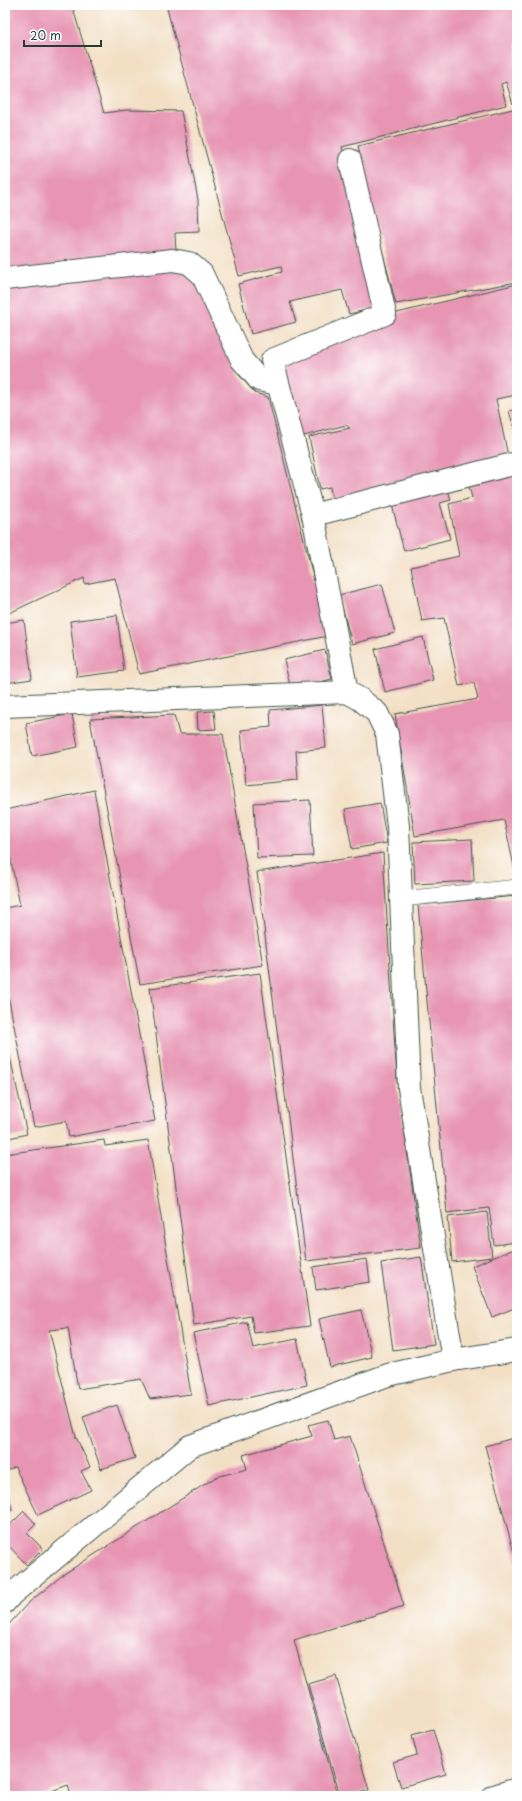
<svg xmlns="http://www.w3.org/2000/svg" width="522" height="1801" viewBox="0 0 522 1801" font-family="'Playpen Sans',sans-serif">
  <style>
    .building { fill: #e795b3 }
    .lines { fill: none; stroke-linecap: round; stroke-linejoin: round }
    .service-casing { stroke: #3f554a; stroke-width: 16 }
    .minor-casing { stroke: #3f554a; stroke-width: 24 }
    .service { stroke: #fff; stroke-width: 15 }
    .minor { stroke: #fff; stroke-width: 22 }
  </style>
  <rect width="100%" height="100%" fill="#fff"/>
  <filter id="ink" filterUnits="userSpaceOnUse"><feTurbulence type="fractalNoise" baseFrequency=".025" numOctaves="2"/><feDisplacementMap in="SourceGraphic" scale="8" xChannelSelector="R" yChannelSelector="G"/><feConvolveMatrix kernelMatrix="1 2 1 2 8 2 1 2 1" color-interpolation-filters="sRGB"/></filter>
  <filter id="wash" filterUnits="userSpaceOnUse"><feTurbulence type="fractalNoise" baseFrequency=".012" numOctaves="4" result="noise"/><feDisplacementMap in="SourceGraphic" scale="16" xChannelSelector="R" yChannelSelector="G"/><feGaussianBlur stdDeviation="0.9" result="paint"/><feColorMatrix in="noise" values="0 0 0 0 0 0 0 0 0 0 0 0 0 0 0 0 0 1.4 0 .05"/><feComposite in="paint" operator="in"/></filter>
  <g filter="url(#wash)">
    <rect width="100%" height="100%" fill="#f3dfc4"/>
    <g id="blocks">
      <g class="building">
        <polygon points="5,5 72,5 104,113 127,110 181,111 198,200 199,232 175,233 176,253 8,272 5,253"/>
        <polygon points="166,5 517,5 517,103 513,104 506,82 501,84 506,105 342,147 353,205 379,307 349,314 342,290 290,302 296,322 251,334 238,284 282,272 281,266 239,276"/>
        <polygon points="517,108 517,282 396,304 369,200 358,146"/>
        <polygon points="172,269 188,273 199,281 240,376 255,393 268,397 328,636 139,674 115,578 85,584 84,578 5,615 5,287"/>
        <polygon points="517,284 517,395 496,399 508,456 332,499 330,487 320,489 309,437 350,428 346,425 300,437 282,364 397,313"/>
        <polygon points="517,409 517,438 509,411"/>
        <polygon points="517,470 517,870 515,871 504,820 415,836 395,714 478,699 474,683 459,686 444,618 422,621 411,567 459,556 449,504 472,498 468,483"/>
        <polygon points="447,486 451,500 440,503 450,539 404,551 391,501"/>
        <polygon points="382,584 395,633 352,644 339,595"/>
        <polygon points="117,615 124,671 77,677 70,621"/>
        <polygon points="24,620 32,679 5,683 5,623"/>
        <polygon points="423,637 433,680 385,692 375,649"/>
        <polygon points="325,650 332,679 291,689 284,660"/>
        <polygon points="322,705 326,748 296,751 298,780 246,785 241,730 271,727 270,710"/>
        <polygon points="214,711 216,729 198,730 197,712"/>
        <polygon points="72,714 78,747 32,756 26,723"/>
        <polygon points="174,715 179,734 223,734 263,965 140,984 90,719"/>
        <polygon points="94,790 155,1121 69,1137 66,1121 34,1127 5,980 5,908 20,905 5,832 5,810"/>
        <polygon points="310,800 313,856 257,858 254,803"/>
        <polygon points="380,803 387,843 352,849 345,809"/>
        <polygon points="472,839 474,881 415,884 413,842"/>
        <polygon points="383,853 397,1081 421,1248 306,1261 257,872"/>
        <polygon points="5,865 8,880 5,881"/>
        <polygon points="517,896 517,1242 494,1245 489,1208 447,1213 418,905"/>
        <polygon points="260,973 310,1326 254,1333 251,1316 194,1325 150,988"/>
        <polygon points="5,1034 27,1134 5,1139"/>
        <polygon points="104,1140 105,1146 148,1140 191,1394 150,1399 141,1379 78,1389 68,1328 49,1330 76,1437 90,1467 81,1471 91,1490 38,1515 15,1467 5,1472 5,1154"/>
        <polygon points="487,1212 492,1257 452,1262 448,1217"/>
        <polygon points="517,1248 517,1307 492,1317 472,1266"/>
        <polygon points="421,1257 434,1344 393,1350 381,1263"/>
        <polygon points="367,1259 370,1282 316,1290 313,1267"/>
        <polygon points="361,1310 372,1357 330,1367 319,1319"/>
        <polygon points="247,1322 253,1348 297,1339 307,1385 209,1406 193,1333"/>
        <polygon points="117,1405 135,1458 101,1469 83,1417"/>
        <polygon points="328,1420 334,1440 350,1436 404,1606 294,1640 338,1796 71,1796 68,1785 38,1796 8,1796 5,1784 5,1629 27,1604 64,1574 216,1477 247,1469 243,1455 312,1436 308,1425"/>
        <polygon points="517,1437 517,1564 485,1446"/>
        <polygon points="5,1484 12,1510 5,1516"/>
        <polygon points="24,1511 36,1524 27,1533 43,1549 27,1565 5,1542 5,1530"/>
        <polygon points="336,1676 369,1790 348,1796 340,1796 308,1684"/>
        <polygon points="433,1729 446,1774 401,1787 393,1762 417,1755 412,1735"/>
      </g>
    </g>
  </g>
  <g filter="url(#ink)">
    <use href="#blocks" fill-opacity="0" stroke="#3f554a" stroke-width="1"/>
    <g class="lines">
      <defs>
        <polyline id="service" points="401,899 517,887"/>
        <g id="minor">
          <polyline points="5,279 172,260 189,263 202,274 242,360 259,380 278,384"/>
          <polyline points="313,515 272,360 385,314 350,160"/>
          <polyline points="347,692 313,515 517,463"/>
          <polyline points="5,706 347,692 360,699 377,713 387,734 398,826 409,1088 453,1360"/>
          <polyline points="5,1602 12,1594 190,1446 388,1375 453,1360 517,1350"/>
          <polyline points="494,1796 517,1789"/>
        </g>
      </defs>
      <use href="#service" class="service-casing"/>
      <use href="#minor" class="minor-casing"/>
      <use href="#service" class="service"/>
      <use href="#minor" class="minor"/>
    </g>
  </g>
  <rect width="522" height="1801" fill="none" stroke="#fff" stroke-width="20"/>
  <path d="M24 40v6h77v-6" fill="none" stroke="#1f3d34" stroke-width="2"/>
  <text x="30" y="40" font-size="12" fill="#1f3d34" stroke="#ffffff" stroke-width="3" paint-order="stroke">20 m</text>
</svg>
